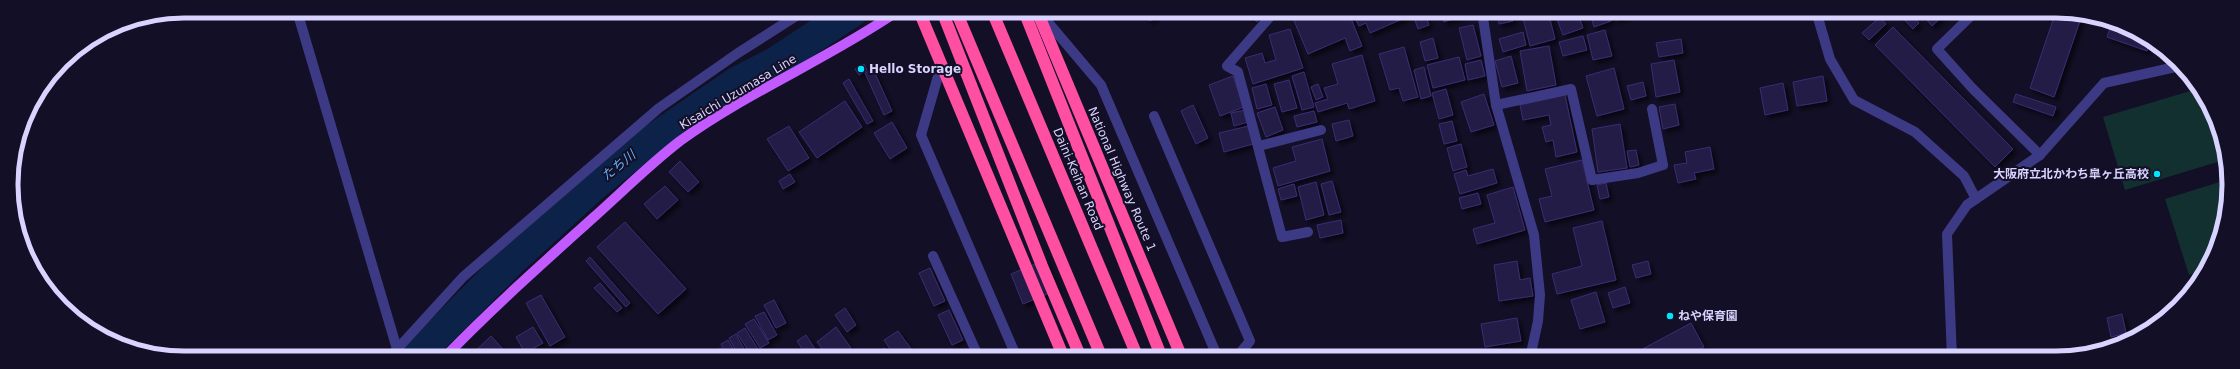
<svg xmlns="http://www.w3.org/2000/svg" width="2240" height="369" viewBox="0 0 2240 369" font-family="'DejaVu Sans','Noto Sans JP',sans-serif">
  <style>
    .green { fill: #12302f }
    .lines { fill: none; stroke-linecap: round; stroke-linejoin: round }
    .river { stroke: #0c2248; stroke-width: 31 }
    .building { fill: #241b47; stroke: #3b2d73; filter: url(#shadow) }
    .minor { stroke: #3d3a85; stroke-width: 10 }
    .major { stroke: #c25bff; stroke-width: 10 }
    .highway { stroke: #ff4fa3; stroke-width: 12 }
    .poi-dot { fill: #00e5ff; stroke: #130f26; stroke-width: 1.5 }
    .labels { text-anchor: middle; stroke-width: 4; stroke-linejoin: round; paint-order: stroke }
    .poi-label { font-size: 12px; font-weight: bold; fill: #d9d4ff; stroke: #130f26; text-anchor: start }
    .street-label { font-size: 12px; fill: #d9d4ff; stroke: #130f26 }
    .water-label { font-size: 13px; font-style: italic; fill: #62b6ff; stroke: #130f26 }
    .rim { fill: none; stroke: #d9d4ff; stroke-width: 5 }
  </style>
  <defs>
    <filter id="shadow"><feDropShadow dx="3.5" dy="3.5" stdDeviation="2" flood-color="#0009"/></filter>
  </defs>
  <rect width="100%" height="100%" fill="#130f26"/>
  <g class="green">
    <polygon points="2197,89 2220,129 2224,160 2125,190 2103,117"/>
    <polygon points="2226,180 2229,196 2216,251 2202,271 2189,275 2165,199"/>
  </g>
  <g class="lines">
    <polyline class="river" points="414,358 511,261 593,186 636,151 737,82 776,62 853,11"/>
  </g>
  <g class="building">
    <polygon points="1143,11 1162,11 1150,21"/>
    <polygon points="1244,11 1266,11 1257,22"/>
    <polygon points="1290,11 1303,11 1306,19 1324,11 1348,11 1362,46 1350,51 1345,38 1308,54"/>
    <polygon points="1352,11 1405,11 1407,17 1370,33 1366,23 1359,26"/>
    <polygon points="1412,11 1424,11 1429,25 1418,29"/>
    <polygon points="1440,11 1468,11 1469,13 1444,22"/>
    <polygon points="1512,11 1513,21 1499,24 1497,12"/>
    <polygon points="1532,11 1548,11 1555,39 1530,46 1522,14"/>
    <polygon points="1563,11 1577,11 1583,28 1563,35 1555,14"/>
    <polygon points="1608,11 1611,21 1594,27 1590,13"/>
    <polygon points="1612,11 1628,11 1630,15 1616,20"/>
    <polygon points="1896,11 1908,11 1919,23 1913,29"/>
    <polygon points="1919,11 1948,11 1932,26"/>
    <polygon points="2056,11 2067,11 2082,15 2054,97 2030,88"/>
    <polygon points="1880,17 1886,24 1869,40 1862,33"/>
    <polygon points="2112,23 2132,29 2150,42 2147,51 2107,37"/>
    <polygon points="1473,25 1481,56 1467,60 1459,28"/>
    <polygon points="1893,27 2013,149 1995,167 1875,45"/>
    <polygon points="1290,29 1303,68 1253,84 1245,58 1262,53 1265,63 1276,60 1269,35"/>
    <polygon points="1605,30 1612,56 1593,60 1587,35"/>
    <polygon points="1523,32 1526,45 1503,52 1499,39"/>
    <polygon points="1583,36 1587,50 1563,56 1559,42"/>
    <polygon points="1433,38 1438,58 1425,61 1420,42"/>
    <polygon points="1681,39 1683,53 1659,57 1656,43"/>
    <polygon points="1549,46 1556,85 1527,91 1520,51"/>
    <polygon points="1404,47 1418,97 1403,101 1399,88 1390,90 1379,54"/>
    <polygon points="1362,55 1375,101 1349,109 1347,103 1318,112 1315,103 1328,99 1324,88 1338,84 1332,64"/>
    <polygon points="1511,56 1518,83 1502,87 1495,61"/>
    <polygon points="1459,57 1465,80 1433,88 1427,65"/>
    <polygon points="1481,60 1485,76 1468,80 1465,64"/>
    <polygon points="1674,60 1680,92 1656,97 1651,64"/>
    <polygon points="864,64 867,70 859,75 855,69"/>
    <polygon points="1424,67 1431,96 1421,99 1414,70"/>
    <polygon points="1614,68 1624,109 1597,116 1586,76"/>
    <polygon points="873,69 892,111 884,115 865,73"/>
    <polygon points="1304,72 1314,107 1302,110 1292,76"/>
    <polygon points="1233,76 1244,107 1220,116 1209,85"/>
    <polygon points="1823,76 1827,101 1797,106 1793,82"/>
    <polygon points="849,79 873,121 867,124 843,83"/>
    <polygon points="1289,80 1297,108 1282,112 1274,84"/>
    <polygon points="1643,82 1646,96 1631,100 1627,86"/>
    <polygon points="1783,83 1788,110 1765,115 1760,88"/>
    <polygon points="1266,84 1272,105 1257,109 1252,88"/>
    <polygon points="1318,84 1323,97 1316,100 1311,87"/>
    <polygon points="1446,89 1453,115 1439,119 1432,93"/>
    <polygon points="1484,94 1494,125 1471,132 1461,102"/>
    <polygon points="2016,94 2056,107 2053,116 2013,102"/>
    <polygon points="1565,95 1577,152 1556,157 1553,140 1546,142 1542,127 1551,125 1549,115 1523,120 1520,105"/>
    <polygon points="845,101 862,127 817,158 799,132"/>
    <polygon points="1675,104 1679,125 1663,129 1659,107"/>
    <polygon points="1193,105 1208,138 1196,144 1181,111"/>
    <polygon points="1275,107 1283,130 1266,137 1257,113"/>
    <polygon points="1245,110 1248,122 1234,126 1231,113"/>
    <polygon points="1314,111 1317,122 1297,127 1294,116"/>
    <polygon points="1349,120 1353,136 1336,141 1332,124"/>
    <polygon points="1452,121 1457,141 1444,144 1439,124"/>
    <polygon points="892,122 907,148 890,159 874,133"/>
    <polygon points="1620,124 1627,168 1598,172 1592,129"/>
    <polygon points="789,126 809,158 788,171 767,139"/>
    <polygon points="1249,126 1253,144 1224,152 1219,133"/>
    <polygon points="1322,139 1330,171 1278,186 1273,168 1296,161 1292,147"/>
    <polygon points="1461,144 1467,167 1453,171 1447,148"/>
    <polygon points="1710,147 1714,169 1694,173 1696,179 1678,183 1674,165 1687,163 1685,152"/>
    <polygon points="1636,150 1639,165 1630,167 1627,151"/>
    <polygon points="1582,160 1594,210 1545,222 1539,199 1552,196 1545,169"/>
    <polygon points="680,161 699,182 688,192 669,172"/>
    <polygon points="1493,169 1497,183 1460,194 1454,174 1466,170 1468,176"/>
    <polygon points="790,174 795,182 783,189 779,181"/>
    <polygon points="1332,181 1341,212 1329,215 1321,184"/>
    <polygon points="1316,182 1324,215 1306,220 1298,187"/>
    <polygon points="1606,183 1609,197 1600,199 1597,185"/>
    <polygon points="1294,184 1297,196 1281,200 1278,189"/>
    <polygon points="665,186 678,200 657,219 644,204"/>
    <polygon points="1513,187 1525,230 1477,244 1473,229 1495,223 1487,195"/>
    <polygon points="1478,193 1481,204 1462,209 1459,198"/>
    <polygon points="1341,220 1343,233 1320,238 1317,225"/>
    <polygon points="1602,221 1616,280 1557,294 1552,274 1582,266 1573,228"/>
    <polygon points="625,222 686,289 658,314 597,247"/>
    <polygon points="590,257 630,303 626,307 586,261"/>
    <polygon points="1045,260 1057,290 1023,304 1011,274"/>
    <polygon points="1517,261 1520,280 1530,278 1533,296 1499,301 1494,265"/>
    <polygon points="1648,261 1651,274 1636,278 1632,265"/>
    <polygon points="930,268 945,301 934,306 919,273"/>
    <polygon points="600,283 622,308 617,312 594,288"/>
    <polygon points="1625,287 1630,303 1613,308 1608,293"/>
    <polygon points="1596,292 1605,322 1580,329 1571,300"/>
    <polygon points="541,295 565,337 550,346 526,303"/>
    <polygon points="774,300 786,323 776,328 764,305"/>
    <polygon points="845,308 856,325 847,332 835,315"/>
    <polygon points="949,310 963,340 952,345 938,315"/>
    <polygon points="764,312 777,335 768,340 755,316"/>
    <polygon points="2122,314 2126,333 2111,337 2107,318"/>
    <polygon points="1517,318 1521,341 1485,347 1481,324"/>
    <polygon points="754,319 769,343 760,348 745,324"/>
    <polygon points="1691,323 1704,347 1684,358 1626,358"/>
    <polygon points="533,327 543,343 525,353 516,337"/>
    <polygon points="836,327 851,348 838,358 829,358 817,342"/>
    <polygon points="745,328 759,351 751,355 737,333"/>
    <polygon points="898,331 912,350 901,358 896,358 884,340"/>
    <polygon points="736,334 749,358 740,358 729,338"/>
    <polygon points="806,335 821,358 808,358 797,341"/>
    <polygon points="491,336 503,349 500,350 503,358 468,358"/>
    <polygon points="728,340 738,358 728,358 721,344"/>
    <polygon points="721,348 726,358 717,358 714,352"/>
    <polygon points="884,348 891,358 871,358"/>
  </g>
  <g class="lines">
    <g class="minor">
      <polyline points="297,11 397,349"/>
      <polyline points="1275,11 1227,66 1238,72 1282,237 1308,232"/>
      <polyline points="1482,11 1496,105 1534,235 1540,295 1538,321 1530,358"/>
      <polyline points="1816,11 1830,59 1854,100 1915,132 1964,176 1976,199"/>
      <polyline points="1976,11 1937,49 1973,89 2040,155"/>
      <polyline points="1041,14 1101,85 1218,358"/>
      <polyline points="941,66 921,135 1017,358"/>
      <polyline points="1496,105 1571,89 1592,180 1638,173 1663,165 1652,109"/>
      <polyline points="1154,116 1250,341 1236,358"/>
      <polyline points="1259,146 1321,130"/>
      <polyline points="933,256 979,358"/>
      <polyline points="389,358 463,277 659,108 738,53 804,11"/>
      <polyline points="1952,358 1947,234 1967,205 2040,155 2104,83 2180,66"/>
    </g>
    <path class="major" d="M444,358C492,308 543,263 594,217C622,192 650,164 680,141C749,91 828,59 898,11"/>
    <g class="highway">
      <polyline points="919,11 1064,358"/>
      <polyline points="942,11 1042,266 1081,358"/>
      <polyline points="956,11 1102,358"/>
      <polyline points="992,11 1138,358"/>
      <polyline points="1024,11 1162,358"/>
      <polyline points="1037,11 1182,358"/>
    </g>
  </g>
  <g class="poi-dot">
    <circle cx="861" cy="69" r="4"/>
    <circle cx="2157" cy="174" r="4"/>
    <circle cx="1670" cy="316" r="4"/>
  </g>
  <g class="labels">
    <g class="poi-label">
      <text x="869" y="73">Hello Storage</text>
      <text x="2149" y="178" text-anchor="end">大阪府立北かわち皐ヶ丘高校</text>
      <text x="1678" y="320">ねや保育園</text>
    </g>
    <g class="street-label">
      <text transform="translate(738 92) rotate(-31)" y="4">Kisaichi Uzumasa Line</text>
      <text transform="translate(1078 179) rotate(67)" y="4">Daini-Keihan Road</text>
      <text transform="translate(1122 179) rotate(67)" y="4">National Highway Route 1</text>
    </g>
    <g class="water-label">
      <text transform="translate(618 165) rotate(-39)" y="5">たち川</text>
    </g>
  </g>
  <path d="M0 0H2240V369H0ZM184 18H2056A166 166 0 0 1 2222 184V185A166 166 0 0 1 2056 351H184A166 166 0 0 1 18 185V184A166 166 0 0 1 184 18Z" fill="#130f26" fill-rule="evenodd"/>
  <path class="rim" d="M184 18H2056A166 166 0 0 1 2222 184V185A166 166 0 0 1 2056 351H184A166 166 0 0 1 18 185V184A166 166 0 0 1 184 18Z"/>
</svg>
